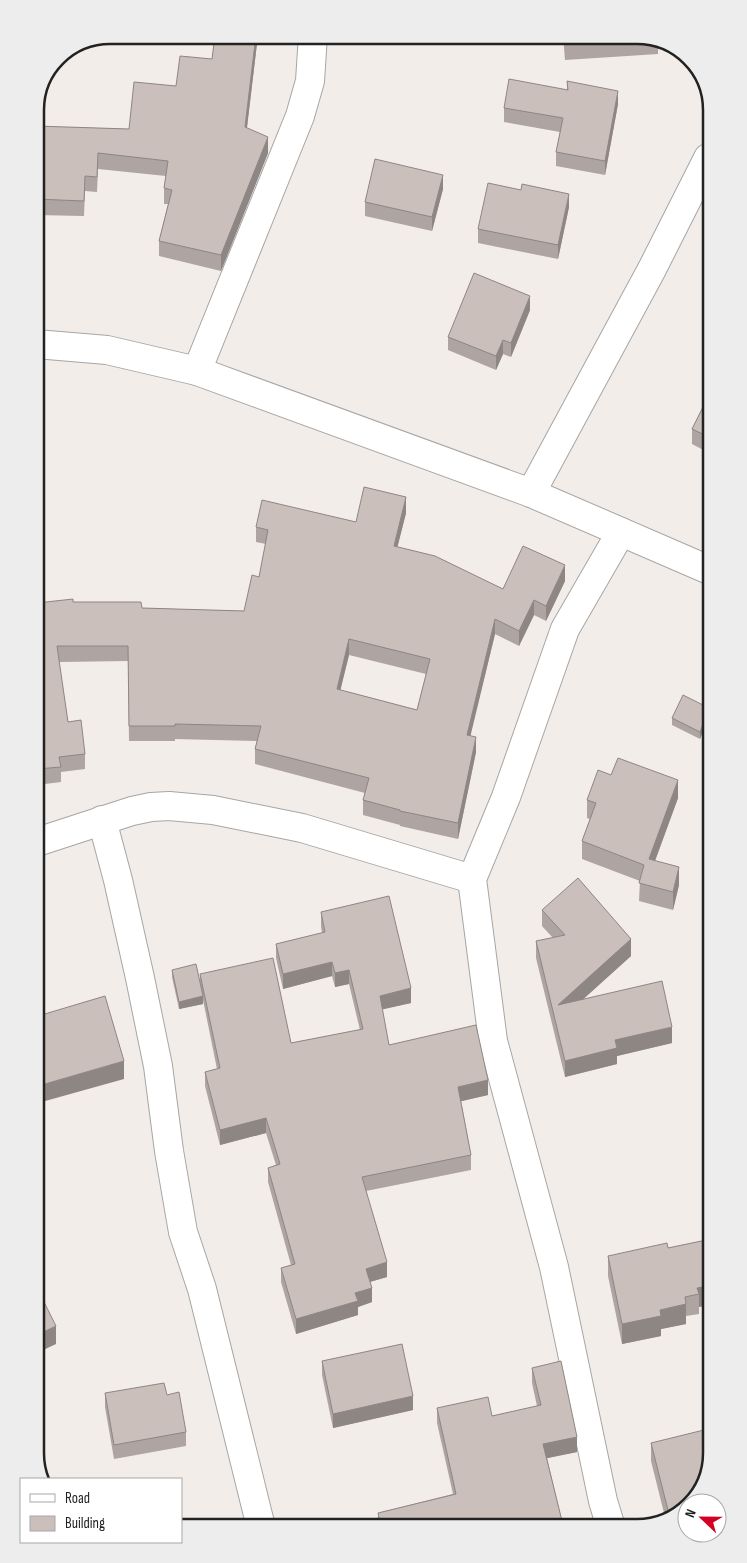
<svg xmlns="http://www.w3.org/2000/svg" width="747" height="1563" viewBox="0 0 747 1563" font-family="'Sofia Sans Condensed',sans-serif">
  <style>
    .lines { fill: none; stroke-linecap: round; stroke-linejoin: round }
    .minor-casing { stroke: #a6a6a6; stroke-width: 30 }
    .minor { stroke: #fff; stroke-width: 28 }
    .wall { fill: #aea4a1; fill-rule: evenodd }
    .shaded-wall { fill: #8d8683 }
    .building { fill: #cabfbb; stroke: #8d8683; fill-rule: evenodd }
    .rim { fill: none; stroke: #222; stroke-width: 2.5 }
  </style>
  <rect width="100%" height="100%" fill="#f2ede8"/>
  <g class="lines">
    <defs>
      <g id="minor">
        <polyline points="36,344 107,350 197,371 531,493 709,570"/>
        <polyline points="197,371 300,116 310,81 313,35"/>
        <polyline points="531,493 652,269 708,158"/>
        <polyline points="102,820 118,880 140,978 158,1066 169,1151 183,1232 202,1289 261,1527"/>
        <polyline points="37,842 132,811 151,807 169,806 213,810 302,828 472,879"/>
        <polyline points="610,1524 603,1501 554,1267 493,1041 472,879 506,797 565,629 621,532"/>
      </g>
    </defs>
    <use href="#minor" class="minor-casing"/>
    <use href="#minor" class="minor"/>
  </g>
  <g class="wall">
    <polygon points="215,35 258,35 247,128 268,153 221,271 159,256 159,241 168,204 164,204 164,188 166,176 98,169 97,192 85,191 84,216 35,215 35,126 129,129 176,86 212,59"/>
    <polygon points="563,35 642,35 658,41 658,54 565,60"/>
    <polygon points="567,81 618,104 605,175 556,166 556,152 560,132 504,122 504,108 567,90"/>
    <polygon points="443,189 432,231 365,216 365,202"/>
    <polygon points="521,190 569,207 558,259 478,243 478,229"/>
    <polygon points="530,310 511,357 503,354 496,370 448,350 448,337"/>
    <polygon points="709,379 709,453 692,444 692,429 708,396"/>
    <path d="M406,513L397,547L503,589L565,581L546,621L534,615L519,646L495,634L470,736L476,752L458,839L400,826V825L363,815V800L365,793L255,764V749L257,741L175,739V741H129L128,661L59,662L68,722L85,754V769L61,772V782L37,785V603L73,602L142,608L244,611L259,577L266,544L256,542V527L356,522ZM349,655L426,674L417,710L340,690Z"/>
    <polygon points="709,715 700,739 672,725 672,718"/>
    <polygon points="611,775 678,798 655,861 679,885 673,910 639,901 640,881 582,859 582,841 590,819 587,818 587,800"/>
    <polygon points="542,910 631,956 583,999 672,1043 617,1056 617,1064 565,1077 536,958 536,941 553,938 542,926"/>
    <polygon points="321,912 411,1003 382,1009 389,1045 488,1095 461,1101 471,1155 471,1170 366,1191 387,1277 370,1282 372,1302 358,1307 358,1315 296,1334 281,1282 281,1268 291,1265 268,1182 268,1168 276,1165 266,1133 220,1145 205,1086 205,1072 217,1069 203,1000 203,1004 179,1009 172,977 172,970 200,985 200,974 291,1043 360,1030 349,984 335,987 332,976 283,989 276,958 276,944 322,933 321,927"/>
    <polygon points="711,1239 712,1304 699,1307 699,1314 686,1316 686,1324 661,1329 661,1336 622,1344 608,1276 608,1256 668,1248"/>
    <polygon points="322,1361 413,1410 333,1428 322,1375"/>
    <polygon points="532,1368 577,1452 547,1458 563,1525 378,1518 378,1513 453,1494 437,1423 437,1408 492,1416 537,1406 532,1383"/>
    <polygon points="105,1393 167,1395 186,1432 186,1446 114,1459 105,1407"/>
    <polygon points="651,1443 687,1506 666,1521 651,1461"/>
  </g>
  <g class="shaded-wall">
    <polygon points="256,35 258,35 245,143 245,127"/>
    <polygon points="618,91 618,104 605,175 605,161"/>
    <polygon points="268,137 268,153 221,271 221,255"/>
    <polygon points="443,175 443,189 432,231 432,217"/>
    <polygon points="569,194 569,207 558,259 558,245"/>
    <polygon points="530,296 530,310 511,357 511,343"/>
    <polygon points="503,340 503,354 496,370 496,356"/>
    <polygon points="406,497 406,513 394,561 394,546"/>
    <polygon points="565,565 565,581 546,621 546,606"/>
    <polygon points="534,600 534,615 519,646 519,631"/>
    <polygon points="495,619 495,634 467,750 467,735"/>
    <polygon points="349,639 349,655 337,704 337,689"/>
    <polygon points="709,708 709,715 700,739 700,732"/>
    <polygon points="476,737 476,752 458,839 458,823"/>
    <polygon points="678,780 678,798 649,877 649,859"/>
    <polygon points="679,867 679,885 673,910 673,892"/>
    <polygon points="631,939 631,956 558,1022 558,1005"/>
    <polygon points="332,962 332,976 283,989 283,974"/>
    <polygon points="349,970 349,984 335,987 335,973"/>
    <polygon points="411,988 411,1003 380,1010 380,996"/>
    <polygon points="203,996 203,1004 179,1009 179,1002"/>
    <polygon points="672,1027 672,1043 617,1056 617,1064 565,1077 565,1061 615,1040"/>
    <polygon points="124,1061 124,1079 38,1103 38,1086"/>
    <polygon points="488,1080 488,1095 458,1102 458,1087"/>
    <polygon points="266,1118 266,1133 220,1145 220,1130"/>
    <polygon points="387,1262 387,1277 366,1283 366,1269"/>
    <polygon points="712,1285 712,1304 699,1307 699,1294 697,1288"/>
    <polygon points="372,1288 372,1302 358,1307 358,1315 296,1334 296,1319 355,1293"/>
    <polygon points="686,1304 686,1324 661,1329 661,1336 622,1344 622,1324 660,1310"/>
    <polygon points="56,1326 56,1344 39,1352 39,1334"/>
    <polygon points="413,1396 413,1410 333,1428 333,1414"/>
    <polygon points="577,1437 577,1452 543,1459 543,1444"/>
  </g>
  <g class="building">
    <polygon points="215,35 256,35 245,127 268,137 221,255 159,241 172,190 164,188 168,161 98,153 97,177 85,176 84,201 35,199 35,126 129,129 134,82 176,86 180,56 212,59"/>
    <polygon points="565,35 642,35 647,37 565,43"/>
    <polygon points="509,79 568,90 567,81 618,91 605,161 556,152 563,118 504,108"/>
    <polygon points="375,159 443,175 432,217 365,202"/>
    <polygon points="488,183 521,190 522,184 569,194 558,245 478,229"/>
    <polygon points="474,273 530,296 511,343 503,340 496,356 448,337"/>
    <polygon points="709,395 709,437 692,429"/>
    <path d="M364,487L406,497L394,546L435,556L503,589L523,546L565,565L546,606L534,600L519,631L495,619L467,735L476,737L458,823L400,811V810L363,800L369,778L255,749L261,726L175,724V726H129L128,646H57L68,722L81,720L85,754L59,757L61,767L37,769V603L73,599V602H141L142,608L244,611L252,575L259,577L268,530L256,527L262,500L356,522ZM349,639L430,659L417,710L337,689Z"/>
    <polygon points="683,695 709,708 700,732 672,718"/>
    <polygon points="618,758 678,780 649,859 679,867 673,892 639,883 644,865 582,841 596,803 587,800 598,770 611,775"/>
    <polygon points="578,878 631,939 558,1005 662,981 672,1027 615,1040 617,1048 565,1061 536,941 565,935 542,910"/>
    <polygon points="389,896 411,988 380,996 389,1045 476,1025 488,1080 458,1087 471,1155 362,1177 387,1262 366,1269 372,1288 355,1293 358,1301 296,1319 281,1268 295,1264 268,1168 280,1164 266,1118 220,1130 205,1072 220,1068 200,974 273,958 291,1043 363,1029 349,970 335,973 332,962 283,974 276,944 325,932 321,912"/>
    <polygon points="196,964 203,996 179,1002 172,970"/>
    <polygon points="105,996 124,1061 38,1086 38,1016"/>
    <polygon points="711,1239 712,1285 697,1288 699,1294 685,1297 686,1304 660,1310 661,1316 622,1324 608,1256 667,1243 668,1248"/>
    <polygon points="39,1294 40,1294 56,1326 39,1334"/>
    <polygon points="402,1344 413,1396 333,1414 322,1361"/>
    <polygon points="561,1361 577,1437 543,1444 563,1525 346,1526 379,1518 378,1513 456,1494 437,1408 488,1397 492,1416 541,1405 532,1368"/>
    <polygon points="164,1383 167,1395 179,1392 186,1432 114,1445 105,1393"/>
    <polygon points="712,1428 712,1454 697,1499 691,1503 687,1503 687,1506 670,1518 651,1443"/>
  </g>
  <path d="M0 0H747V1563H0ZM110 44H637A66 66 0 0 1 703 110V1453A66 66 0 0 1 637 1519H110A66 66 0 0 1 44 1453V110A66 66 0 0 1 110 44Z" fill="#ededed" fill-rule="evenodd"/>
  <path class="rim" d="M110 44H637A66 66 0 0 1 703 110V1453A66 66 0 0 1 637 1519H110A66 66 0 0 1 44 1453V110A66 66 0 0 1 110 44Z"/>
  <rect x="20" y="1478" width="162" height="65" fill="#ffffff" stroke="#a7a7a7"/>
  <rect x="30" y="1494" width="25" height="8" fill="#ffffff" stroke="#a7a7a7"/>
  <text x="65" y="1503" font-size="15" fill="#222222">Road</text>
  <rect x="30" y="1516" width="25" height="15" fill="#cabfbb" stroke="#a7a7a7"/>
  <text x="65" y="1528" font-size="15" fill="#222222">Building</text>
  <g transform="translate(702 1518) rotate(292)"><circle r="24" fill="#ffffff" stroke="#a7a7a7"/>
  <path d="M0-4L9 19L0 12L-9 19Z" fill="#d30023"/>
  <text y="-8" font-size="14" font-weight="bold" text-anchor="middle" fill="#222222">N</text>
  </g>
</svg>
